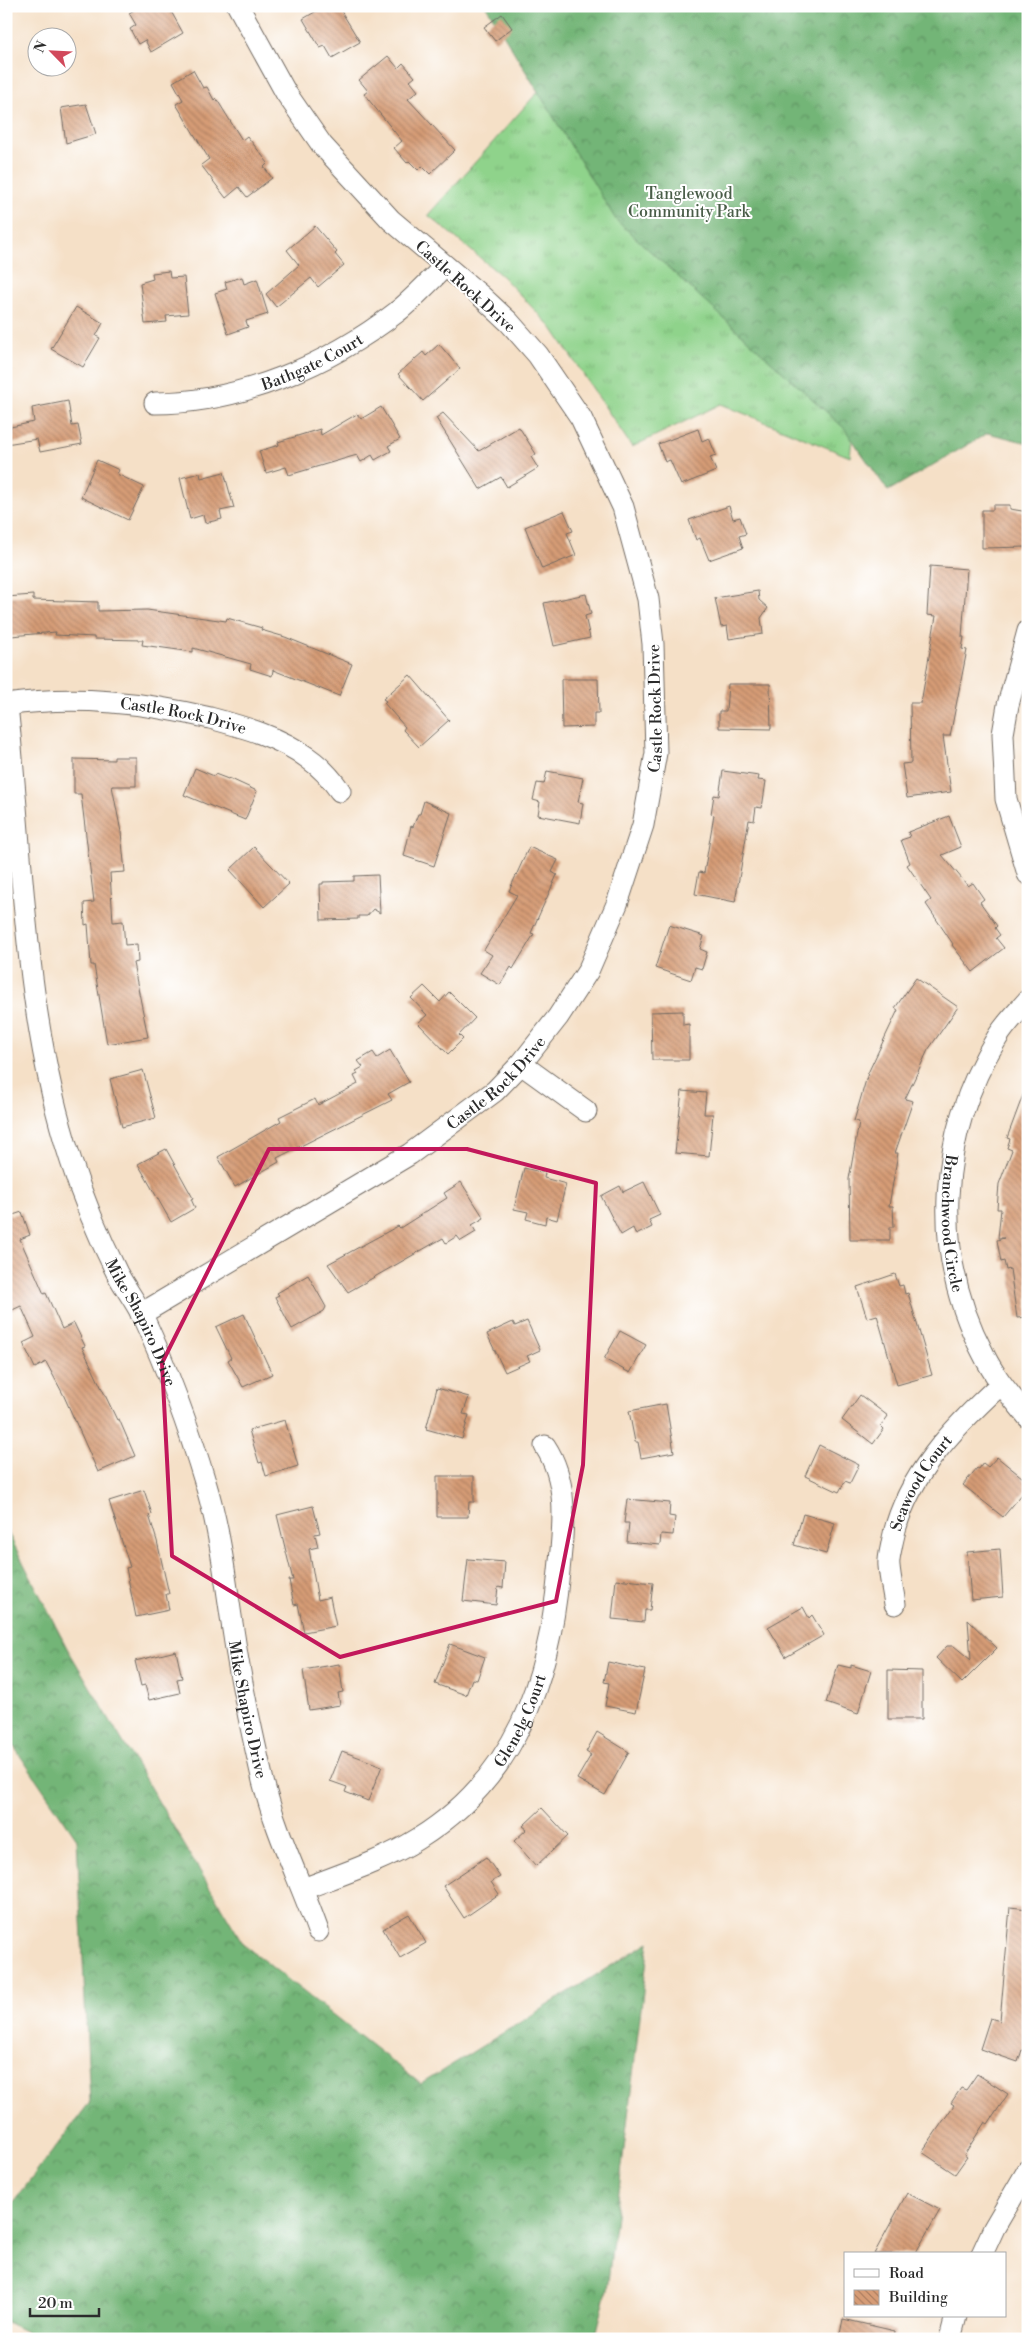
<svg xmlns="http://www.w3.org/2000/svg" width="1034" height="2345" viewBox="0 0 1034 2345" font-family="'Libre Bodoni',serif">
  <style>
    .grass { fill: url(#grass-tufts); stroke: #5d7f5b }
    .forest { fill: url(#forest-crowns); stroke: #4f7051 }
    .building { fill: url(#building-back-hatch) }
    .lines { fill: none; stroke-linecap: round; stroke-linejoin: round }
    .street-casing { stroke: #726a62; stroke-width: 23 }
    .street { stroke: #fff; stroke-width: 21 }
    .marked { fill: none; stroke: #c2185b; stroke-width: 4; stroke-linejoin: round }
    .labels { text-anchor: middle; stroke-width: 4; stroke-linejoin: round; paint-order: stroke }
    .park-label { font-size: 16px; fill: #495d48; stroke: #fff }
    .street-label { font-size: 16px; fill: #2b2b2b; stroke: #fff }
  </style>
  <defs>
    <pattern id="grass-tufts" width="24" height="20" patternUnits="userSpaceOnUse" patternTransform="scale(1.25)"><rect width="24" height="20" fill="#8fd38b"/><path d="M3 7l-1-3M5 7V3M7 7l1-3M15 17l-1-3M17 17v-4M19 17l1-3" fill="none" stroke="#7cb578"/></pattern>
    <pattern id="forest-crowns" width="20" height="18" patternUnits="userSpaceOnUse" patternTransform="scale(1.25)"><rect width="20" height="18" fill="#73b577"/><path d="M2 6a3 3 0 1 1 6 0M12 15a3 3 0 1 1 6 0" fill="none" stroke="#5f9362"/></pattern>
    <pattern id="building-back-hatch" width="6" height="6" patternUnits="userSpaceOnUse" patternTransform="scale(1.25)"><rect width="6" height="6" fill="#d69c76"/><path d="M-1 5l2 2M0 0l6 6M5-1l2 2" fill="none" stroke="#ae7f61"/></pattern>
  </defs>
  <rect width="100%" height="100%" fill="#fff"/>
  <filter id="ink" filterUnits="userSpaceOnUse"><feTurbulence type="fractalNoise" baseFrequency=".02" numOctaves="2"/><feDisplacementMap in="SourceGraphic" scale="10" xChannelSelector="R" yChannelSelector="G"/><feConvolveMatrix kernelMatrix="1 2 1 2 8 2 1 2 1" color-interpolation-filters="sRGB"/></filter>
  <filter id="wash" filterUnits="userSpaceOnUse"><feTurbulence type="fractalNoise" baseFrequency=".0096" numOctaves="4" result="noise"/><feDisplacementMap in="SourceGraphic" scale="20" xChannelSelector="R" yChannelSelector="G"/><feGaussianBlur stdDeviation="1.12" result="paint"/><feColorMatrix in="noise" values="0 0 0 0 0 0 0 0 0 0 0 0 0 0 0 0 0 1.4 0 .05"/><feComposite in="paint" operator="in"/></filter>
  <g filter="url(#wash)">
    <rect width="100%" height="100%" fill="#f5e0c7"/>
    <polygon class="grass" points="1028,6 884,132 850,457 721,404 632,447 552,328 502,276 428,215 553,75"/>
    <g class="forest">
      <polygon points="486,6 1028,6 1028,443 988,433 888,491 844,428 616,220"/>
      <polygon points="6,1529 67,1648 244,1945 421,2084 649,1942 607,2290 595,2339 41,2339 6,2322 6,2212 90,2102 77,1839 6,1735"/>
    </g>
    <g id="blocks">
      <g class="building">
        <polygon points="141,6 168,6 183,33 151,52 145,40 138,44 130,29 136,25 129,13"/>
        <polygon points="325,6 338,6 360,42 332,58 325,46 320,48 303,19"/>
        <polygon points="502,14 512,28 495,41 484,27"/>
        <polygon points="388,56 398,68 403,63 415,77 410,81 418,91 408,99 455,150 430,174 422,166 418,170 409,161 407,163 394,148 402,141 364,94 368,91 359,80"/>
        <polygon points="193,70 203,88 207,87 214,100 216,98 242,140 247,136 268,163 264,167 272,178 247,197 239,187 226,198 201,165 209,159 176,104 183,100 173,82"/>
        <polygon points="86,104 96,134 66,143 61,108"/>
        <polygon points="315,226 337,252 335,254 344,265 318,287 311,278 276,307 266,294 299,265 287,250"/>
        <polygon points="169,271 170,278 184,277 188,314 166,316 167,322 145,324 140,283 153,279 152,273"/>
        <polygon points="242,277 244,284 257,279 268,314 246,321 248,327 228,334 215,293 227,289 225,282"/>
        <polygon points="76,307 103,323 96,336 100,338 83,367 51,349"/>
        <polygon points="439,344 460,369 423,401 398,374 423,352 426,356"/>
        <polygon points="68,401 72,426 78,425 82,444 40,452 37,439 6,444 6,428 34,422 32,408"/>
        <polygon points="381,407 400,439 388,446 391,451 375,460 372,455 361,462 357,455 289,475 286,467 266,473 259,451 279,445 278,442 320,429 321,435 357,414 361,419"/>
        <polygon points="443,413 479,451 519,427 536,454 531,457 538,468 507,487 501,477 480,489 436,418"/>
        <polygon points="698,429 702,441 709,438 716,455 710,457 716,471 681,485 670,460 665,462 658,444"/>
        <polygon points="97,460 119,470 117,474 144,487 128,520 81,497"/>
        <polygon points="224,472 234,508 220,511 222,519 205,523 203,515 190,519 180,478 200,473 201,478"/>
        <polygon points="993,505 1010,505 1010,509 1028,512 1028,547 982,548 982,510 993,510"/>
        <polygon points="729,506 733,519 740,517 746,534 739,536 743,548 709,560 700,538 696,540 689,520"/>
        <polygon points="564,511 573,531 567,533 576,555 542,569 525,527"/>
        <polygon points="930,566 967,569 962,637 964,637 962,649 967,650 950,736 943,736 951,792 907,798 902,764 911,763 910,703 921,703 936,616 927,615"/>
        <polygon points="758,591 759,600 768,608 761,618 763,634 729,639 727,626 721,627 715,598"/>
        <polygon points="586,594 591,614 585,616 590,638 554,646 544,603"/>
        <polygon points="33,595 33,600 98,602 98,611 147,610 226,621 227,618 262,628 261,630 285,637 352,664 339,696 273,670 272,676 250,669 251,664 193,648 193,652 142,645 143,640 94,639 94,637 55,635 56,632 11,636 11,630 6,630 6,597"/>
        <polygon points="410,675 449,720 419,747 403,730 405,727 384,703 386,701 383,699"/>
        <polygon points="561,679 598,679 599,713 594,713 594,727 562,728"/>
        <polygon points="728,684 770,684 771,729 719,728 719,711 726,711"/>
        <polygon points="114,757 136,757 136,786 112,786 121,832 125,872 110,873 113,922 123,921 125,945 137,944 138,962 133,963 148,1037 107,1044 94,965 91,965 88,924 85,925 84,903 94,902 81,794 74,794 74,759 114,760"/>
        <polygon points="195,768 214,776 215,774 228,779 229,778 257,791 245,820 184,795"/>
        <polygon points="547,771 583,778 578,802 583,803 580,823 538,815 540,802 533,800 537,783 544,784"/>
        <polygon points="723,771 759,776 758,780 766,781 762,808 756,807 754,821 749,820 735,902 695,894 699,872 704,873 714,815 711,814 714,795 719,796"/>
        <polygon points="424,801 451,813 434,866 404,856 411,826 413,827 418,814 420,814"/>
        <polygon points="949,816 961,847 942,855 968,886 973,883 984,899 980,902 997,926 995,928 1000,935 996,938 1004,948 973,972 952,945 953,944 926,904 931,900 907,865 910,863 901,840 910,837 908,832"/>
        <polygon points="254,847 289,884 264,907 230,870"/>
        <polygon points="529,847 558,860 552,872 557,875 531,933 534,934 513,969 511,967 500,985 480,973 492,955 484,950 517,895 509,891"/>
        <polygon points="378,875 380,913 373,909 367,916 358,916 358,919 321,920 320,884 323,884 323,882 354,881 354,876"/>
        <polygon points="669,925 704,936 700,949 707,952 702,969 695,967 691,980 655,968"/>
        <polygon points="916,978 958,1007 928,1050 905,1099 913,1101 895,1153 898,1153 889,1206 893,1206 894,1227 890,1227 890,1240 850,1240 849,1179 859,1122 854,1121 868,1073 898,1010 895,1008"/>
        <polygon points="424,986 440,1002 449,992 475,1018 459,1035 463,1039 448,1054 418,1023 427,1015 411,998"/>
        <polygon points="683,1011 683,1025 689,1024 689,1060 652,1060 651,1012"/>
        <polygon points="390,1050 409,1082 388,1094 392,1100 277,1158 279,1162 235,1187 218,1157 281,1121 279,1117 315,1099 318,1105 358,1084 354,1076 358,1074 356,1071 363,1067 358,1061 373,1052 377,1058"/>
        <polygon points="143,1070 156,1118 122,1127 110,1079"/>
        <polygon points="1026,1087 1028,1087 1028,1317 1017,1318 1010,1269 1006,1270 1004,1261 1001,1262 997,1240 1004,1238 998,1238 1001,1209 997,1209 999,1184 1012,1150 1007,1148 1010,1139 1007,1138"/>
        <polygon points="682,1091 706,1093 704,1114 713,1114 709,1156 675,1153"/>
        <polygon points="166,1149 193,1198 191,1199 195,1208 171,1222 138,1164"/>
        <polygon points="524,1168 545,1173 544,1178 566,1184 557,1220 546,1217 545,1224 526,1219 528,1212 514,1209"/>
        <polygon points="461,1182 484,1218 472,1225 476,1232 461,1241 457,1236 446,1243 443,1238 348,1292 328,1264 398,1226 400,1228 447,1198 444,1193"/>
        <polygon points="644,1182 660,1215 649,1220 652,1227 636,1235 633,1228 621,1235 601,1196 620,1186 623,1192"/>
        <polygon points="6,1207 10,1216 22,1212 30,1235 20,1239 44,1294 46,1293 62,1329 74,1323 85,1346 82,1347 117,1420 119,1419 135,1456 98,1472 63,1394 46,1362 35,1368 23,1343 35,1337 21,1306 6,1313"/>
        <polygon points="895,1274 899,1286 903,1285 905,1294 908,1293 932,1375 897,1385 877,1315 867,1318 857,1287"/>
        <polygon points="308,1275 326,1307 324,1311 292,1329 275,1297 279,1295 277,1293"/>
        <polygon points="244,1314 272,1374 243,1387 228,1360 231,1358 216,1327"/>
        <polygon points="527,1321 540,1350 527,1356 530,1361 505,1372 487,1334 513,1322 515,1326"/>
        <polygon points="620,1331 646,1345 630,1373 604,1359"/>
        <polygon points="437,1388 469,1397 463,1414 469,1415 462,1439 426,1429"/>
        <polygon points="860,1395 888,1416 881,1426 884,1429 873,1444 842,1420"/>
        <polygon points="666,1404 674,1452 641,1458 638,1442 635,1442 629,1411"/>
        <polygon points="285,1420 298,1466 266,1476 262,1462 259,1463 249,1430"/>
        <polygon points="819,1445 859,1465 850,1483 845,1481 839,1492 805,1476"/>
        <polygon points="997,1457 1028,1482 1028,1487 1003,1517 963,1485 977,1468 979,1469 983,1463 988,1467"/>
        <polygon points="437,1476 474,1476 474,1502 469,1502 468,1517 437,1517"/>
        <polygon points="144,1490 152,1514 149,1515 157,1541 169,1594 166,1594 169,1610 136,1617 126,1568 130,1567 109,1501"/>
        <polygon points="627,1499 670,1503 669,1516 675,1517 673,1535 661,1534 660,1545 627,1542 629,1523 624,1523"/>
        <polygon points="313,1506 320,1533 315,1534 318,1547 309,1549 318,1600 330,1597 336,1626 304,1632 298,1604 294,1605 289,1580 293,1580 277,1515"/>
        <polygon points="803,1514 835,1523 826,1554 794,1545"/>
        <polygon points="1000,1549 1003,1597 971,1600 967,1552"/>
        <polygon points="468,1559 505,1562 503,1588 498,1587 496,1605 463,1601"/>
        <polygon points="616,1579 653,1583 650,1610 645,1610 644,1622 612,1619"/>
        <polygon points="803,1607 809,1618 812,1615 824,1635 786,1657 768,1627"/>
        <polygon points="968,1620 997,1648 962,1683 936,1658 947,1646 954,1646 971,1660"/>
        <polygon points="450,1644 485,1657 477,1680 472,1679 466,1695 435,1684"/>
        <polygon points="176,1651 182,1678 177,1679 180,1693 149,1700 145,1685 141,1686 135,1661"/>
        <polygon points="608,1662 645,1670 636,1712 605,1706 609,1683 604,1682"/>
        <polygon points="339,1664 343,1692 338,1693 340,1705 309,1710 303,1670"/>
        <polygon points="838,1665 851,1668 851,1665 871,1671 858,1714 826,1703"/>
        <polygon points="888,1670 922,1671 922,1719 888,1719"/>
        <polygon points="597,1732 629,1752 605,1795 577,1779 591,1755 586,1752"/>
        <polygon points="342,1751 382,1766 368,1801 345,1792 347,1787 330,1781"/>
        <polygon points="542,1808 568,1836 536,1866 514,1841 527,1829 523,1826"/>
        <polygon points="486,1857 500,1877 491,1882 499,1894 464,1918 443,1886"/>
        <polygon points="1010,1907 1028,1909 1028,2052 1022,2050 1018,2062 980,2049 990,2018 1000,2021"/>
        <polygon points="409,1914 426,1943 400,1958 383,1929"/>
        <polygon points="977,2074 1008,2094 988,2124 985,2122 964,2155 967,2157 955,2174 922,2152 954,2105 951,2103 961,2088 966,2090"/>
        <polygon points="907,2193 940,2210 915,2254 874,2254"/>
        <polygon points="843,2319 895,2331 894,2339 839,2339"/>
      </g>
    </g>
  </g>
  <g filter="url(#ink)">
    <use href="#blocks" fill-opacity="0" stroke="#726a62" stroke-width="1"/>
    <g class="lines">
      <defs>
        <g id="street">
          <path id="s1" d="M155,403C241,403 330,364 397,312C414,298 429,282 444,267"/>
          <polyline points="1028,631 1008,705 1003,734 1006,799 1028,874"/>
          <path id="s2" d="M6,705C76,695 142,702 210,718C244,727 280,737 308,758C321,767 331,778 340,791"/>
          <path id="s3" d="M7,705C23,856 23,1014 71,1161C83,1199 99,1237 117,1273C125,1288 136,1302 143,1317C168,1371 189,1428 206,1485C221,1534 226,1586 234,1636C241,1685 252,1733 263,1781C276,1833 300,1880 318,1931"/>
          <path id="s4" d="M1028,1000C1018,1012 1005,1024 997,1038C938,1134 930,1254 984,1355C995,1378 1012,1397 1028,1417"/>
          <polyline points="521,1064 586,1111"/>
          <path id="s5" d="M141,1314L410,1154L495,1091L521,1064L558,1017L588,971L617,904L643,825L656,753L653,644L648,599L623,507L581,418L538,355L509,322L480,295L391,220L322,145L286,93L238,6"/>
          <path id="s6" d="M895,1604C893,1591 890,1578 889,1566C888,1558 891,1550 892,1543C904,1478 954,1427 1001,1384"/>
          <path id="s7" d="M303,1889C342,1874 383,1861 418,1839C516,1778 549,1681 559,1571C563,1529 570,1484 545,1446"/>
          <polyline points="982,2254 994,2228 1028,2170"/>
          <polyline points="950,2339 956,2316"/>
        </g>
      </defs>
      <use href="#street" class="street-casing"/>
      <use href="#street" class="street"/>
    </g>
  </g>
  <path class="marked" d="M269,1149H467L596,1183L583,1465L556,1601L340,1657L172,1556L162,1363Z"/>
  <g class="labels">
    <g class="park-label">
      <text x="689" y="199">Tanglewood<tspan x="689" dy="18">Community Park</tspan></text>
    </g>
    <g class="street-label">
      <text transform="translate(466 286) rotate(42)" y="6">Castle Rock Drive</text>
      <text dy="6" stroke="none"><textPath href="#s1" startOffset="164">Bathgate Court</textPath></text>
      <text dy="6" stroke="none"><textPath href="#s5" startOffset="845">Castle Rock Drive</textPath></text>
      <text dy="6" stroke="none"><textPath href="#s2" startOffset="179">Castle Rock Drive</textPath></text>
      <text dy="6" stroke="none"><textPath href="#s5" startOffset="425">Castle Rock Drive</textPath></text>
      <text dy="6" stroke="none"><textPath href="#s4" startOffset="244">Branchwood Circle</textPath></text>
      <text dy="6" stroke="none"><textPath href="#s3" startOffset="638">Mike Shapiro Drive</textPath></text>
      <text dy="6" stroke="none"><textPath href="#s6" startOffset="129">Seawood Court</textPath></text>
      <text dy="6" stroke="none"><textPath href="#s3" startOffset="1042">Mike Shapiro Drive</textPath></text>
      <text dy="6" stroke="none"><textPath href="#s7" startOffset="285">Glenelg Court</textPath></text>
    </g>
  </g>
  <rect width="1034" height="2345" fill="none" stroke="#fff" stroke-width="25"/>
  <rect x="844" y="2252" width="162" height="65" fill="#ffffff" stroke="#aaaaaa"/>
  <rect x="854" y="2269" width="25" height="8" fill="#ffffff" stroke="#aaaaaa"/>
  <text x="889" y="2278" font-size="15" fill="#2b2b2b">Road</text>
  <rect x="854" y="2290" width="25" height="15" fill="url(#building-back-hatch)" stroke="#aaaaaa"/>
  <text x="889" y="2302" font-size="15" fill="#2b2b2b">Building</text>
  <g transform="translate(52 52) rotate(294)"><circle r="24" fill="#ffffff" stroke="#aaaaaa"/>
  <path d="M0-4L9 19L0 12L-9 19Z" fill="#d1495b"/>
  <text y="-8" font-size="14" font-weight="bold" text-anchor="middle" fill="#2b2b2b">N</text>
  </g>
  <path d="M30 2308v8h69v-8" fill="none" stroke="#2b2b2b" stroke-width="2.5"/>
  <text x="38" y="2308" font-size="15" fill="#2b2b2b" stroke="#ffffff" stroke-width="4" paint-order="stroke">20 m</text>
</svg>
